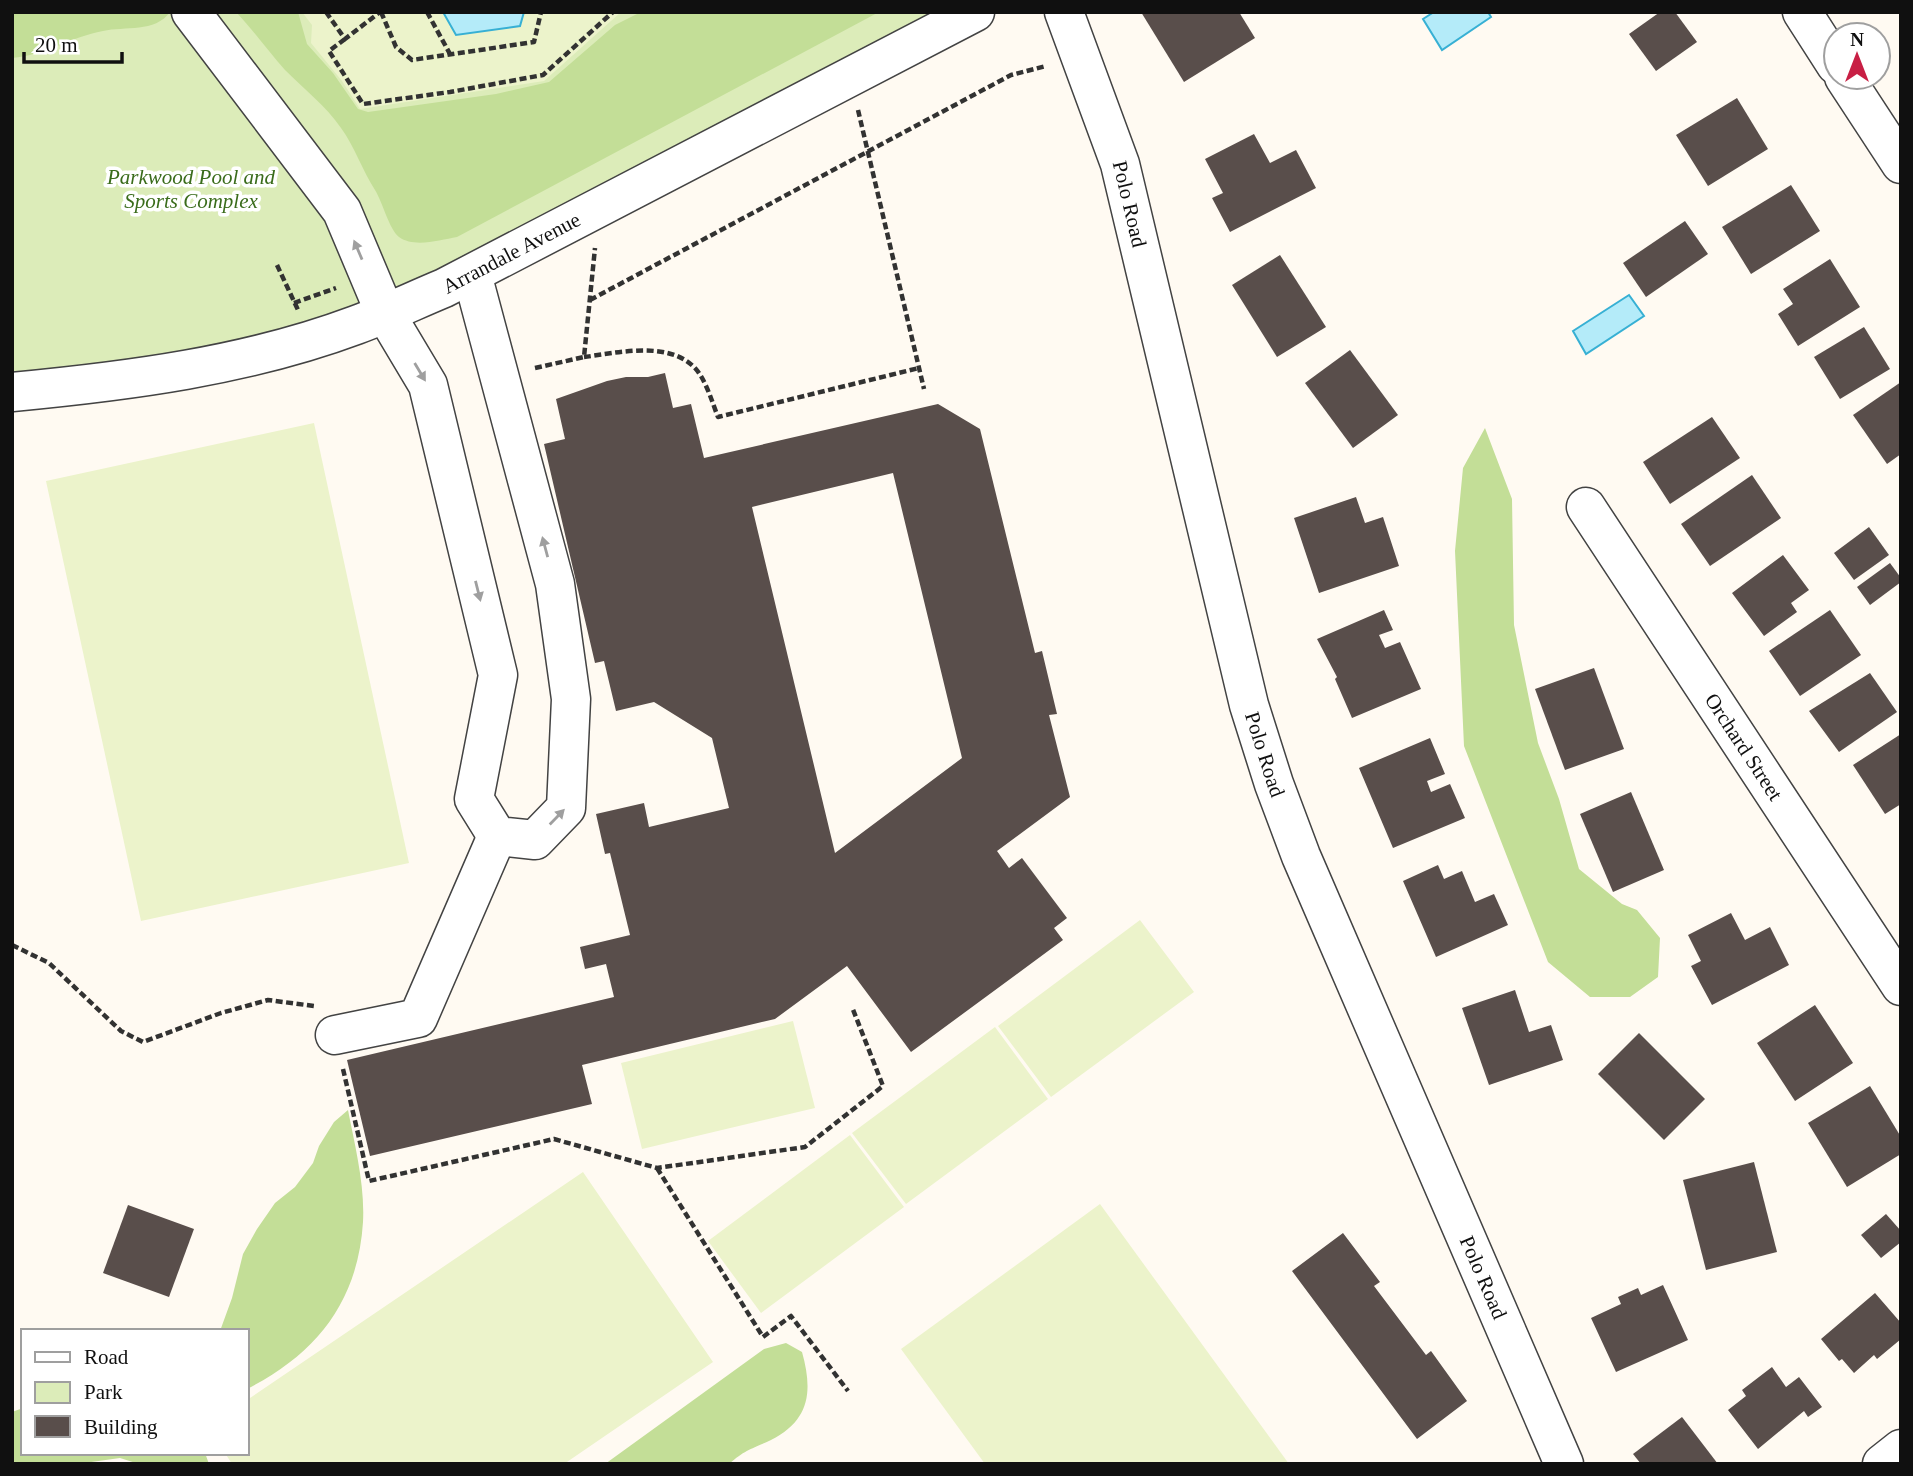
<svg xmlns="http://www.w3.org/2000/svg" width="1913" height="1476" viewBox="0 0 1913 1476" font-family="'Times New Roman',serif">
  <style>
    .green { fill: #dcecb9 }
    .forest { fill: #c3de97 }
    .pitch { fill: #ecf3cb }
    .water { fill: #b4ebf9; stroke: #37b0d4; stroke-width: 2 }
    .building { fill: #594e4b; fill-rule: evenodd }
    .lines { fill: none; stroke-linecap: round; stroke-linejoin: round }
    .minor-casing { stroke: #434343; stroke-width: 41 }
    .path { stroke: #323232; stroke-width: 4.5; stroke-dasharray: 7 3.5; stroke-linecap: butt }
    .minor { stroke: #fff; stroke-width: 38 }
    .oneway { fill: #9f9f9f }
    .labels { text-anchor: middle; stroke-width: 7; stroke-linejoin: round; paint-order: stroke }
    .park-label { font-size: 21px; font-style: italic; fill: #3a6c1b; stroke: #fff }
    .street-label { font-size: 21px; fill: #101010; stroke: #fff }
  </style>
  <rect width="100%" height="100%" fill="#fffaf2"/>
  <polygon class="green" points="12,12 975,12 355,326 12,392"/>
  <g class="forest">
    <path d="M12,12H170C155,33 125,26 103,31C71,37 45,55 12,58Z"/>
    <path d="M236,12H298L307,44L333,73L358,109L368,112L496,94L549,82L615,25L641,12H879L457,237C440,240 414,248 399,237C389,229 383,203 375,190C362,170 355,147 341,128C326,106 304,89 285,70C268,51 254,31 236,12Z"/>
    <polygon points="1485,428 1512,499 1514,625 1538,743 1559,799 1579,869 1622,904 1637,910 1660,938 1658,977 1630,997 1590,997 1548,962 1464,746 1455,551 1463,468"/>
    <path d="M348,1110C355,1146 365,1185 363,1222C358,1302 316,1354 247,1389V1331H220L232,1298L243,1254L257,1229L275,1203L295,1187L313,1163L319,1146L334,1122Z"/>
    <path d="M786,1343L802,1352C813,1391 810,1420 771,1440C752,1449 746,1449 729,1464H605L764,1349Z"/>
    <polygon points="23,1408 23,1453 205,1453 209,1464 139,1464 120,1458 77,1464 12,1464 12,1412"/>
  </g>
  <g class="pitch">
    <polygon points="302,12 621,12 544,81 360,109 342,81 311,43 312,25"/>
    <polygon points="314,423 409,863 141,921 46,481"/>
    <polygon points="1140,920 1194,992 1051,1097 998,1026"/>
    <polygon points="793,1021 815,1108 642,1149 621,1063"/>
    <polygon points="995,1027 1048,1099 906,1204 852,1133"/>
    <polygon points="850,1135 904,1207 761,1313 708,1241"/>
    <polygon points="583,1172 713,1362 564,1464 232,1464 225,1453 247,1453 247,1400"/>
    <polygon points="1100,1204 1289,1464 985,1464 901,1349"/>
  </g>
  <g class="water">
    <polygon points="443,12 524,12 520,26 456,35"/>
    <polygon points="1434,12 1488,12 1491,17 1442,50 1423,19"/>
    <polygon points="1629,295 1644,316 1586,354 1573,331"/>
  </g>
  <g class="building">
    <polygon points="1141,12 1239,12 1255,38 1184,82"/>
    <polygon points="1660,12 1675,12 1697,42 1656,71 1629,34"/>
    <polygon points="1737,98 1768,149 1708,186 1676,135"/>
    <polygon points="1254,134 1270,163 1296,150 1316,188 1230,232 1212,198 1223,193 1205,159"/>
    <polygon points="1791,185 1820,231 1751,274 1722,227"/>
    <polygon points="1685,221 1708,254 1646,297 1623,263"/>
    <polygon points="1280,255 1326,327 1277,357 1232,285"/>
    <polygon points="1830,259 1860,307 1798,346 1778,314 1793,304 1783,289"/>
    <polygon points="1864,327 1890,369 1840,399 1814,357"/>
    <polygon points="1350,350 1398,415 1353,448 1305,383"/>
    <path d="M665,373L673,408L691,404L704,458L938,404L980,429L1035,653L1042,651L1057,714L1049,715L1070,797L997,851L1009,868L1022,858L1067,918L1054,928L1063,940L911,1052L847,966L775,1019L582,1065L592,1104L370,1156L347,1060L614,997L606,964L585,969L580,947L630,935L610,853L605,854L596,814L644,803L649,827L729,808L712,738L654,702L616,711L604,661L595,663L544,444L565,439L556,399L607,381L626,377H648ZM893,473L962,758L835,853L752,507Z"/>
    <polygon points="1901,382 1901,454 1887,464 1853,415"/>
    <polygon points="1712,417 1740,458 1670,504 1643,462"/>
    <polygon points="1752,475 1781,518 1710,566 1681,524"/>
    <polygon points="1356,497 1365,523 1383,517 1399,566 1319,593 1294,518"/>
    <polygon points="1869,527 1889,555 1854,580 1834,553"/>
    <polygon points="1783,555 1809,590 1791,603 1797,612 1764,636 1732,593"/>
    <polygon points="1890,563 1901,578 1901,582 1870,605 1857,587"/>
    <polygon points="1384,610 1393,630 1379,635 1385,648 1400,642 1421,689 1352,718 1335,679 1337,677 1317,639"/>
    <polygon points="1830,610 1861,655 1800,696 1769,651"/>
    <polygon points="1594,668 1624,749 1565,770 1535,689"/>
    <polygon points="1870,673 1897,712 1839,752 1809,711"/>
    <polygon points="1901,734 1901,804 1885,814 1853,765"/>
    <polygon points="1430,738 1445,774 1427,781 1431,792 1450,784 1465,818 1393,848 1359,768"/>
    <polygon points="1631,792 1664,870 1613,892 1580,814"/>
    <polygon points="1438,865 1444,879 1462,871 1475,902 1494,894 1508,925 1436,957 1403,881"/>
    <polygon points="1731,913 1745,940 1770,927 1789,965 1712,1005 1691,966 1701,961 1688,935"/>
    <polygon points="1515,990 1529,1032 1551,1025 1563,1060 1489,1085 1462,1008"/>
    <polygon points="1815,1005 1853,1063 1795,1101 1757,1043"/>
    <polygon points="1639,1033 1705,1099 1664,1140 1598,1074"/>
    <polygon points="1870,1086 1901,1137 1901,1154 1847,1187 1808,1123"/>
    <polygon points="1754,1162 1777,1252 1706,1270 1683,1180"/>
    <polygon points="128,1205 194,1229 169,1297 103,1273"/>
    <polygon points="1886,1214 1901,1231 1901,1242 1881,1258 1861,1235"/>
    <polygon points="1343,1233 1380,1282 1374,1286 1426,1355 1431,1351 1467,1401 1417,1439 1292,1271"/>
    <polygon points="1663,1285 1688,1340 1616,1372 1591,1318 1621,1304 1618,1297 1638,1288 1641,1295"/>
    <polygon points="1875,1293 1901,1323 1901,1339 1877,1359 1874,1355 1854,1373 1842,1359 1839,1361 1821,1339"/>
    <polygon points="1772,1367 1786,1387 1799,1377 1822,1407 1808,1417 1804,1411 1758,1449 1728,1410 1746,1396 1742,1390"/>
    <polygon points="1682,1417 1718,1464 1641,1464 1633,1454"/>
  </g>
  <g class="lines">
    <defs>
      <g id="minor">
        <polyline points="191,12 342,211 385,313 428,385 498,675 474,799 497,836 535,840 566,808 571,699 555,584 472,274"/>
        <path id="s1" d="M1064,12L1120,164L1249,705L1274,784L1301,856L1564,1464"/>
        <polyline points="1802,12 1836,65"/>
        <polyline points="1844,77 1901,164"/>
        <path id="s2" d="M12,392C128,381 246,366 356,325C386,314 415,300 444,288L975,12"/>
        <path id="s3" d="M1586,507L1901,986"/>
        <polyline points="335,1035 418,1018 497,836"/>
        <polyline points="1882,1464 1901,1449"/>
      </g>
    </defs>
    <use href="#minor" class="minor-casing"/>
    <g class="path">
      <polyline points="326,12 345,39 380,12"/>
      <polyline points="381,12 396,47 412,60 534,42 541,12"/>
      <polyline points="427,12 450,54"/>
      <polyline points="345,39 329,51 363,104 450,92 543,75 613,12"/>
      <polyline points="858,110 924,389"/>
      <polyline points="277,265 298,310"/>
      <polyline points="590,300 1011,75 1046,66"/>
      <polyline points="294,303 336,288"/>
      <path d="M584,357C617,353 668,340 695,368C706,380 712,402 718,417L919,368"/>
      <polyline points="535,368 584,357 595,248"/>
      <polyline points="12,945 49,963 121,1031 143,1042 221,1013 268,1000 314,1006"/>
      <polyline points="343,1069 369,1181 554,1139 657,1168 805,1147 883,1086 852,1007"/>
      <polyline points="657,1168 763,1337 791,1316 848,1391"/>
    </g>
    <use href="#minor" class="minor"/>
  </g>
  <defs><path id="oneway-solid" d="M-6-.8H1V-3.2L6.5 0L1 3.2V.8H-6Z" transform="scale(1.75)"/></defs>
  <g class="oneway">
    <use href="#oneway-solid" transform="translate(358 250) rotate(-113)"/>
    <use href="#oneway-solid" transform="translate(420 372) rotate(59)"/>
    <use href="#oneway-solid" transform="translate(545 547) rotate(-105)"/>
    <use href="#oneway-solid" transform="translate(478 591) rotate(76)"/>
    <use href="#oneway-solid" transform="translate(557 817) rotate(-46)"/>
  </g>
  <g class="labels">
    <g class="park-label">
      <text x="191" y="184">Parkwood Pool and<tspan x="191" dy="24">Sports Complex</tspan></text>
    </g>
    <g class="street-label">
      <text dy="7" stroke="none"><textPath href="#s1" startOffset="203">Polo Road</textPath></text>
      <text dy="7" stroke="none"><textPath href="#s2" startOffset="523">Arrandale Avenue</textPath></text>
      <text dy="7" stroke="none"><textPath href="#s3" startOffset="287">Orchard Street</textPath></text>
      <text dy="7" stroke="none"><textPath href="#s1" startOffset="770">Polo Road</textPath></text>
      <text dy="7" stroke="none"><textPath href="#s1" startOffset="1337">Polo Road</textPath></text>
    </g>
  </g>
  <rect width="1913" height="1476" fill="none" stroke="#101010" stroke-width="28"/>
  <rect x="21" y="1329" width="228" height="126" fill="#ffffff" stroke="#9f9f9f" stroke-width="2"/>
  <rect x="35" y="1352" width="35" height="10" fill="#ffffff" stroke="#9f9f9f" stroke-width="2"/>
  <text x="84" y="1364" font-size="21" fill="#101010">Road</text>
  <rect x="35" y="1382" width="35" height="21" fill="#dcecb9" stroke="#9f9f9f" stroke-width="2"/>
  <text x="84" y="1399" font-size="21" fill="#101010">Park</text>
  <rect x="35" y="1416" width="35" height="21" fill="#594e4b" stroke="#9f9f9f" stroke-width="2"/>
  <text x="84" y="1434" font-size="21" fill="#101010">Building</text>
  <g transform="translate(1857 56)"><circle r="33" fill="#ffffff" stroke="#9f9f9f" stroke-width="2"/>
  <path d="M0-5L12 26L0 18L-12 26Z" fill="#c81f44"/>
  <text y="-10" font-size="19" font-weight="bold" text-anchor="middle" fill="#101010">N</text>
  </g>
  <path d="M24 52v10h98v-10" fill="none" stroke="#101010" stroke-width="3.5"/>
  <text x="35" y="52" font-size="21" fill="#101010" stroke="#ffffff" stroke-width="5" paint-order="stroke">20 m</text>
</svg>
